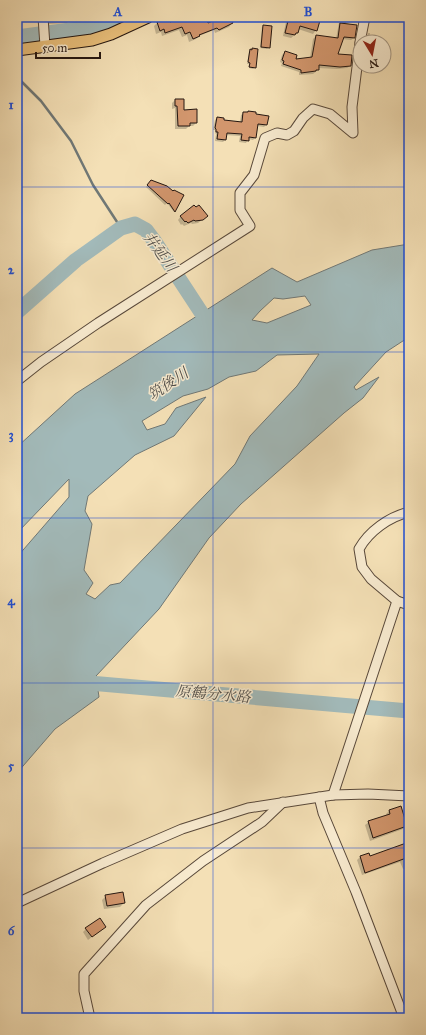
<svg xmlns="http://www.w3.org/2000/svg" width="426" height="1035" viewBox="0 0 426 1035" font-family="'IM FELL Great Primer','Noto Serif JP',serif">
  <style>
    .water { fill: #a2baba; stroke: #707876; fill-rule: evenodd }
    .shadow { fill: #0003 }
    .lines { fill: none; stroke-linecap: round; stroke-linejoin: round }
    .stream { stroke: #707876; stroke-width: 2.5 }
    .river { stroke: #a2baba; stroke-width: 15 }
    .building { fill: #d2966d; stroke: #241610 }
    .minor-casing { stroke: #58483a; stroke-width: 11 }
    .major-casing { stroke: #241610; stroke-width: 13 }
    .minor { stroke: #f8ebd0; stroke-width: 9 }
    .major { stroke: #eac07b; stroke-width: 11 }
    .grid { fill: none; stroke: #1d4ed8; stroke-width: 1; stroke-opacity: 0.55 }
    .labels { text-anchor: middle; stroke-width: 3; stroke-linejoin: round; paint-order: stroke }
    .water-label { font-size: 15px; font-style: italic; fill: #504f4c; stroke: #f8ebd0 }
    .neatline { fill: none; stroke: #1d4ed8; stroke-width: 1.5 }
    .grid-label { font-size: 13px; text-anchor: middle; font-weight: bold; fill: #1d4ed8 }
  </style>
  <rect width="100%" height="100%" fill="#f4e0b6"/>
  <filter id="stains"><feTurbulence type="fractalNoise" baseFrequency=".005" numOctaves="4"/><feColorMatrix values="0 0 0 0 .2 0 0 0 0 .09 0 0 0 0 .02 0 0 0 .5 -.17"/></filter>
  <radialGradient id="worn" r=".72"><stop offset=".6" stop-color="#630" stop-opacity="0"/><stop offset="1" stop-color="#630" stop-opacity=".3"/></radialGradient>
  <path class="water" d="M409,244V337L386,352L354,387L356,390L379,377L363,398L344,413L241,504L209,538L159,609L96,676L99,697L55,729L17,773V557L69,497V479L17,533V447L75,394L272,268L297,282L372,250ZM305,296L311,305L267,323L252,320L260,311L274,298L283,299ZM319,354L297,386L250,436L235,464L120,583L110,585L95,599L86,594L93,583L84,570L92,524L85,511L88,496L135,455L174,436L206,397L176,408L165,424L147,430L142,421L183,396L208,389L229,377L256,371L277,355Z"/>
  <g class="shadow">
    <polygon points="47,17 69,17 69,21 67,23 47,24"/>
    <polygon points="186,17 205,17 208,24 223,17 229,17 232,23 229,27 215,33 214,30 199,36 196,39 189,42 187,35 182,37 179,30 162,36 161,32 156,34 154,26 157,23 166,20 169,24"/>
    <polygon points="247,17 255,17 255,21 254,22 247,22"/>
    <polygon points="287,17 320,17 316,30 313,34 298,29 297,33 291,38 283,36"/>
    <polygon points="340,17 347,17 346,23 356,26 354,38 351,40 342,39 337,55 350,66 347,68 337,69 318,68 318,70 313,74 299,75 299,72 281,66 282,63 280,62 282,55 285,52 294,60 310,58 313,39 316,36 336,39"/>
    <polygon points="264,26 269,47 267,49 260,48 262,27"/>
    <polygon points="368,33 370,33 369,40 366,41"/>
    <polygon points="252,49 255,67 253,69 249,68 249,64 247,64 249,52"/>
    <polygon points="175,100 183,100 183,111 196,123 193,126 189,126 186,129 175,129 175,108 172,109 172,103"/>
    <polygon points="244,113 267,117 266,125 264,127 257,126 255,138 253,140 248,139 246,143 239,142 240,136 225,135 225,140 223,142 215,141 216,134 215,133 215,130 213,130 215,120 217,118 223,120 240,122 241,115"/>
    <polygon points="151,181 167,187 175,211 174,212 167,203 165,205 146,187"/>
    <polygon points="181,216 203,219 198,223 192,224 191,223 184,226 182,224 181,225 178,220"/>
    <polygon points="389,811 406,826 403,829 370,841 365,825 369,822 387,816 386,814"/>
    <polygon points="409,844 409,867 403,869 400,862 362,875 357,860 360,857 369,857"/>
    <polygon points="106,896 124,903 120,907 104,909 102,900"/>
    <polygon points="86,929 101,930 88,940 83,932"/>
  </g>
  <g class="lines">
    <polyline class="stream" points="17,77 41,101 71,141 93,185 121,228"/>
    <g class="river">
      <polyline points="17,37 93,27 121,17"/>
      <polyline points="17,312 76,260 121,228 135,224 146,230 155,242 212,329"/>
      <polyline points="78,682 409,711"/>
    </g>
  </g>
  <g class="building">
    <polygon points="183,17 206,17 208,23 221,17 230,17 233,23 219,30 217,28 199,35 200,36 193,39 190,32 185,34 182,27 165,33 164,29 160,31 157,22 166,19 167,20 169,20 170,22"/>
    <polygon points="289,17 321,17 317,31 300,26 298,33 296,33 295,35 285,33"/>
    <polygon points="340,23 357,25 355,38 344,37 338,54 352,55 351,66 340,67 319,65 319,70 316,70 316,71 301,73 301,70 283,64 284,61 282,60 285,51 297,55 296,59 312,57 316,35 338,38"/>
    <polygon points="263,25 272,26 270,48 261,47"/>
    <polygon points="252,48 258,49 256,68 249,67 250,63 248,62 250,49 252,50"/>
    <polygon points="175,99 184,99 184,110 197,109 197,123 190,123 190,126 178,126 177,106 175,106"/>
    <polygon points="248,111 256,112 256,114 269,116 267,125 258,124 256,138 249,137 249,141 241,140 242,134 227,133 226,140 217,139 218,132 216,132 216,129 215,128 217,117 224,118 224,120 242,122 243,112 248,112"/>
    <polygon points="151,180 167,186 173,191 174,190 184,195 175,212 169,203 168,204 147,185"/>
    <polygon points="194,205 196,207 199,205 208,216 203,220 195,221 194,220 188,223 186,221 185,222 180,216"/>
    <polygon points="401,806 407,826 373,838 368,821 390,814 389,810"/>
    <polygon points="409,842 409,857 365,873 360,856 369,853 370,856"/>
    <polygon points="123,892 125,903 107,906 105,895"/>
    <polygon points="100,918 106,927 92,937 85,928"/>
  </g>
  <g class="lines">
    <defs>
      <g id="minor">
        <polyline points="43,17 45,46"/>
        <polyline points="360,42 365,17"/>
        <polyline points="17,381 41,362 98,323 250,226 240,210 240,193 254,175 265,138 277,133 287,135 294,131 303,118 313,109 330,114 353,133 352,107 360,43"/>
        <path d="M409,512C389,517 369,531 359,549L362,567L371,579L397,601L409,605"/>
        <polyline points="333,795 397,601"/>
        <polyline points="319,797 323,813 356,892 404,1018"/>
        <polyline points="17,903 103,863 182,829 248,808 333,795 368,794 409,796"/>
        <polyline points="90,1018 84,991 84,974 146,905 203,861 262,822 283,802"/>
      </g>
      <polyline id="major" points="17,50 92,40 111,34 148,17"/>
    </defs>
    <use href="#minor" class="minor-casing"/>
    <use href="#major" class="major-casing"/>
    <use href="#minor" class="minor"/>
    <use href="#major" class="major"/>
  </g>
  <path class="grid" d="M213,17V1018M17,187H409M17,352H409M17,518H409M17,683H409M17,848H409"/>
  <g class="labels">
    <g class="water-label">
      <text transform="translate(160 252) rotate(53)" y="5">井延川</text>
      <text transform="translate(168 384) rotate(-34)" y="5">筑後川</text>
      <text transform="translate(213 694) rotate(5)" y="5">原鶴分水路</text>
    </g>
  </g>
  <rect width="426" height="1035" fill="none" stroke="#f4e0b6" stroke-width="44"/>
  <g transform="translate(372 54) rotate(170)"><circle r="19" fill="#f8ebd0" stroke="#a39683"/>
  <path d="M0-3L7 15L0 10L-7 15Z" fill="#8f2418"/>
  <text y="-6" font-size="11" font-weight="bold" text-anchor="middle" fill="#241610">N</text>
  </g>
  <path d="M36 52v6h64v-6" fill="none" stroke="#241610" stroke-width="2"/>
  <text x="42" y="52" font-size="12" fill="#241610" stroke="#f8ebd0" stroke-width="3" paint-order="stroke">50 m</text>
  <rect x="22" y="22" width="382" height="991" class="neatline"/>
  <g class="grid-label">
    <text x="118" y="16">A</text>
    <text x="308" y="16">B</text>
    <text x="11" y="109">1</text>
    <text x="11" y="274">2</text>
    <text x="11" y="439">3</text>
    <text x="11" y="605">4</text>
    <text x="11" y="770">5</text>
    <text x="11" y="935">6</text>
  </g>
  <rect width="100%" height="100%" filter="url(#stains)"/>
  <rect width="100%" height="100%" fill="url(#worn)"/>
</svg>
